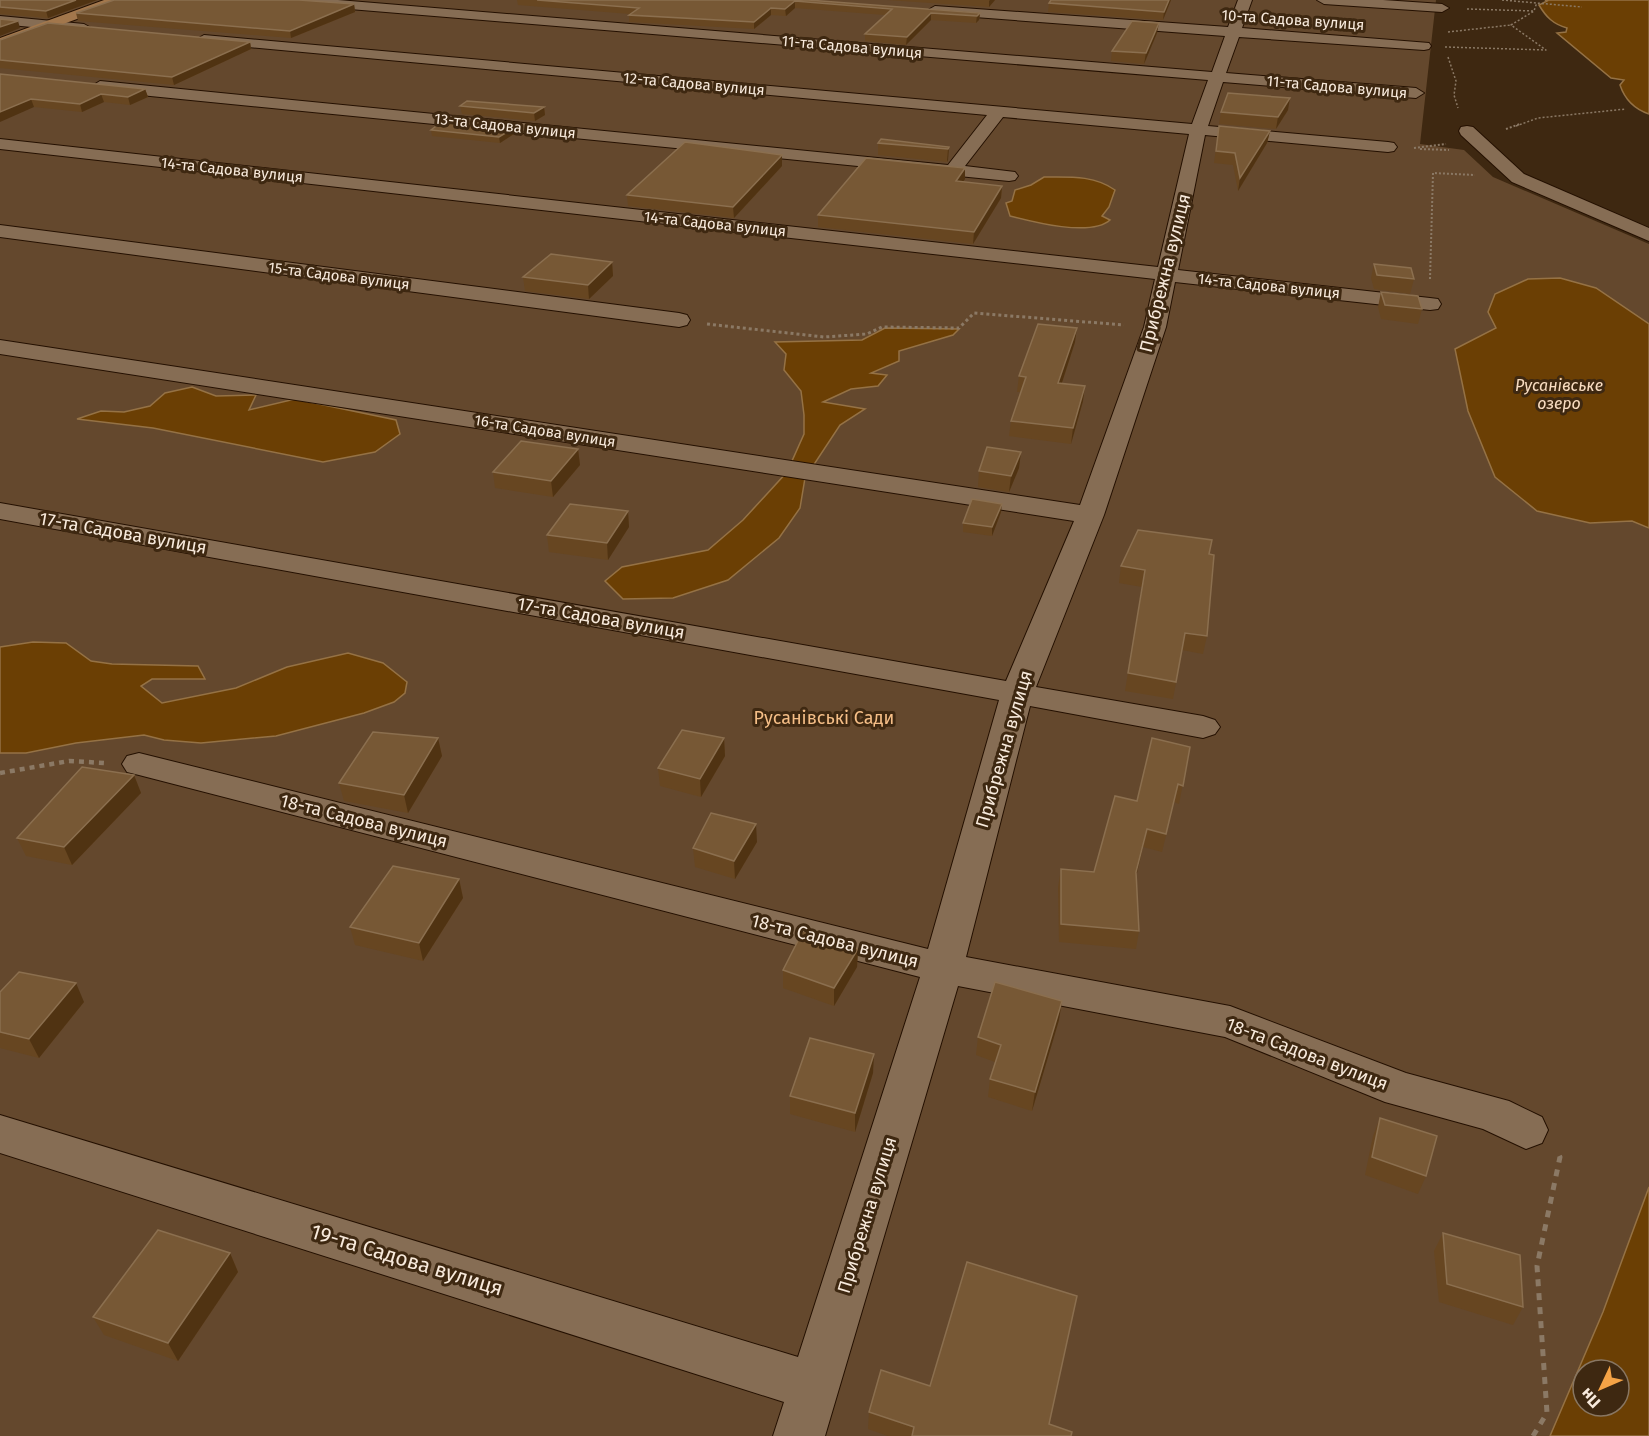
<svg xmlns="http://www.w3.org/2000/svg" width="1649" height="1436" viewBox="0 0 1649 1436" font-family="'Fira Sans',sans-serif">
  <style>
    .green { fill: #64482d; fill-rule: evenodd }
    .water { fill: #6b3f04; stroke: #957245; stroke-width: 1.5; fill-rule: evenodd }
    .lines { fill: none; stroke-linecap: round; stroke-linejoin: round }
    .minor-casing { stroke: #241000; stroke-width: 2 }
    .major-casing { stroke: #241000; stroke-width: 2 }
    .path-far4 { stroke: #8b7965; stroke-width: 1.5; stroke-dasharray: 2 2; stroke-linecap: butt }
    .path-far3 { stroke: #8b7965; stroke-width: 2; stroke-dasharray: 2 2; stroke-linecap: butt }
    .path-far2 { stroke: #8b7965; stroke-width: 3; stroke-dasharray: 3 3; stroke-linecap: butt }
    .path-far1 { stroke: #8b7965; stroke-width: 4.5; stroke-dasharray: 5 5; stroke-linecap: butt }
    .path { stroke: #8b7965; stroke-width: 5; stroke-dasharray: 7 7; stroke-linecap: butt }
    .minor { fill: #866d54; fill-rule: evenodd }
    .major { fill: #a2774c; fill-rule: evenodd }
    .wall { fill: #674621 }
    .shaded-wall { fill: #503312 }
    .building { fill: #775835; stroke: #8b6f4f; stroke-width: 1.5 }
    .labels { text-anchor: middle; stroke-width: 6; stroke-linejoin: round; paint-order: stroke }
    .far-street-label { font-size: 15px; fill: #f8eadc; stroke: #3e2811 }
    .far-water-label { font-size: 16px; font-style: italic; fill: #f9ddc2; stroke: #3e2811 }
    .street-label { font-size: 18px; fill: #f8eadc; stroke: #3e2811 }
    .park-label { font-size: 18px; fill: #f5be87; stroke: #3e2811 }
    .near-street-label { font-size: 21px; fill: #f8eadc; stroke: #3e2811 }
  </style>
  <rect width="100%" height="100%" fill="#3e2811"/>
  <path class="green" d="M0,0H1436L1420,144L1464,150L1493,177L1649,244V1436H0ZM1583,1370H1619V1406H1583Z"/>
  <g class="water">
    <path d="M1545,0H1649V114C1634,109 1625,100 1620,85L1624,80L1611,78L1557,33L1566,32L1567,28C1553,24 1546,17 1539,5L1547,1Z"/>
    <path d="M1044,177C1069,177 1094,175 1115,190L1109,207L1102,216L1110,220C1091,237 1033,222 1010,216L1006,203L1012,201L1015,190L1031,185Z"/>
    <polygon points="1560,278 1596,288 1649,324 1649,528 1632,521 1590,523 1537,511 1495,477 1468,411 1455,349 1496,328 1488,312 1495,294 1528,279"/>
    <polygon points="885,328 959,329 953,335 899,351 899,361 871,373 887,375 878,386 851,389 823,402 865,409 840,425 805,478 800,508 779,538 728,580 673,598 623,599 605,581 622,567 708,550 743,520 787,472 804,434 804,415 801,391 784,370 786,354 775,342 862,340"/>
    <polygon points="192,387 216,396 256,395 249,410 295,399 396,420 400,434 375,452 323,462 153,428 77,419 101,411 124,412 150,406 165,393"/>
    <polygon points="33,642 66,643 91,661 112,664 198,666 205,679 152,679 141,686 162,703 236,688 287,667 348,653 383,663 407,682 405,693 394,702 364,713 276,736 201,743 164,740 144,735 76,743 26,753 0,753 0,647"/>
    <path d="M1649,1187V1436H1550L1603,1312ZM1583,1370H1619V1406H1583Z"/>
  </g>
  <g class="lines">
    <defs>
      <g id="minor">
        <polygon points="282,0 338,0 1212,72 1225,36 935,14 928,10 935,6 1228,27 1238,0 1252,0 1242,28 1429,43 1431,46 1429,49 1424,50 1239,37 1226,73 1416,88 1424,93 1416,98 1223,82 1208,126 1388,142 1394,143 1397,147 1394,151 1388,152 1205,135 1178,270 1430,298 1438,299 1441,304 1438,309 1430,310 1175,282 1166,327 1104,515 1036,687 1203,716 1215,720 1220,727 1215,734 1203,738 1030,706 966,957 1230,1006 1406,1073 1509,1101 1542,1117 1548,1130 1542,1143 1526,1149 1483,1129 1385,1102 1225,1037 958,986 825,1436 773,1436 784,1402 0,1153 0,1115 798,1357 920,977 139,775 127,772 122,764 127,756 139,753 928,949 999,700 0,519 0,503 1006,681 1074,521 0,354 0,340 1080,505 1144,327 1155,279 0,149 0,139 1158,267 1189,134 1003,117 965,166 1015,172 1018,176 1015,180 1009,181 100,91 92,86 100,81 948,165 987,115 204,43 197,39 204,35 1192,124 1208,80 289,4"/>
        <polygon points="1317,0 1383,0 1442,4 1449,8 1442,12 1324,4"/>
        <polygon points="0,16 84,24 91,28 84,32 0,24"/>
        <polygon points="1467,126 1473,127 1524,174 1649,228 1649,241 1512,182 1461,135 1459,131 1461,127"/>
        <polygon points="0,225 679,313 687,315 690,320 687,325 679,327 0,237"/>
      </g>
      <polygon id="major" points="104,0 123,0 121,3 0,47 0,38"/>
    </defs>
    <use href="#minor" class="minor-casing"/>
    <use href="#major" class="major-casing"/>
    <g class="path-far4">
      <polyline points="1502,0 1582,7"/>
      <polyline points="1467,9 1534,11 1536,5 1539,4"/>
      <polyline points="1448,32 1511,25"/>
      <polyline points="1445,47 1546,50 1511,25 1534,11"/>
      <polyline points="1448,57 1456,81 1454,95 1458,108"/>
      <polyline points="1516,126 1538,118 1626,109"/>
    </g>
    <g class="path-far3">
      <polyline points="1506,129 1520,124"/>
      <polyline points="1414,148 1446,144"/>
      <polyline points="1420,149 1449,150"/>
      <polyline points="1430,279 1433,173 1475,175"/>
    </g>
    <polyline class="path-far2" points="707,324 824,337 867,334 882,327 959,328 974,313 1124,325"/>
    <polyline class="path-far1" points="0,773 69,761 105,763"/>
    <polyline class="path" points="1533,1436 1547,1413 1537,1266 1560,1157 1558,1153"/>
    <use href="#minor" class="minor"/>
    <use href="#major" class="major"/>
  </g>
  <g class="wall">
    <polygon points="0,0 97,0 48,18 0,14"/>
    <polygon points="517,0 808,0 980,13 979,20 976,23 931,20 906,45 865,41 865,34 885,15 795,8 786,16 771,15 754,29 629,22 629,15 630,14 518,5"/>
    <polygon points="887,0 995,0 989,7"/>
    <polygon points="1171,0 1163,20 1048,12 1049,3"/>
    <polygon points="354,4 355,12 291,38 78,21 76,13"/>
    <polygon points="1157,33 1144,64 1111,61 1112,51"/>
    <polygon points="0,40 250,42 251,49 174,85 0,68"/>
    <polygon points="0,74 145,89 148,97 130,105 104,102 82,112 34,107"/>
    <polygon points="460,106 544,107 545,115 535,121 462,114"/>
    <polygon points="1288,110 1276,129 1219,124 1221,112"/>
    <polygon points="1219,126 1270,131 1267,143 1238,191 1233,165 1214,163"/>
    <polygon points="431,130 514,134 500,143 432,136"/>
    <polygon points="878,143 949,147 948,160 947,162 878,155"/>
    <polygon points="782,166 734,218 628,206 627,195"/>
    <polygon points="965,179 963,182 1002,186 1001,198 973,244 818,227 818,215"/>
    <polygon points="612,262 613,276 589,299 525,291 523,277"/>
    <polygon points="1374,264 1414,279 1410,294 1374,289 1371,278"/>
    <polygon points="1381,292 1422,309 1418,324 1381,319 1378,307"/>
    <polygon points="1075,342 1062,383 1083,401 1071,444 1009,436 1011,421 1020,392 1017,392 1019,376"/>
    <polygon points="578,449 580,465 553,497 495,488 493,472"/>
    <polygon points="1019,468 1009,492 978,487 979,471"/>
    <polygon points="628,511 629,527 608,560 549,552 547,535"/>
    <polygon points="1001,512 992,536 963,532 963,523"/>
    <polygon points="1210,554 1207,636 1203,654 1182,650 1173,699 1125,691 1142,587 1119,583 1121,566"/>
    <polygon points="438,738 442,756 408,813 344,801 339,783"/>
    <polygon points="724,738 725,756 701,797 660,786 658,768"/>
    <polygon points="1190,747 1179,804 1174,802 1162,852 1143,847 1136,875 1139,931 1136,949 1059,942 1058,887 1061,869 1094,872 1137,801"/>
    <polygon points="134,775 141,793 72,865 26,856 17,838"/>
    <polygon points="757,842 735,879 695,867 693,848"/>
    <polygon points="459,879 463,898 423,961 355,945 350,927"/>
    <polygon points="858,949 857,967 834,1006 783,988 783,970"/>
    <polygon points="0,992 84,1002 39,1058 0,1048"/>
    <polygon points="1059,1020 1032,1111 988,1097 990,1079 995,1062 976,1055 978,1037"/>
    <polygon points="873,1073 855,1132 790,1114 790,1096"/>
    <polygon points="1380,1118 1426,1176 1418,1194 1365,1175 1373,1136"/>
    <polygon points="1443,1233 1523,1307 1513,1325 1439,1302 1434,1251"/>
    <polygon points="230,1253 238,1272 178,1361 104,1335 93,1317"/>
    <polygon points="869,1412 1049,1424 1071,1436 888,1436 868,1429"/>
  </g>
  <g class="shaded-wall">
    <polygon points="76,0 97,0 48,18 46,11"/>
    <polygon points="990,0 995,0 989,7 989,1"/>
    <polygon points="1169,0 1171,0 1163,20 1164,12"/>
    <polygon points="795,1 795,8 786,16 785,9"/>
    <polygon points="354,4 355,12 291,38 290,31"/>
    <polygon points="771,8 771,15 754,29 754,22"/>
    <polygon points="931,13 931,20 906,45 907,37"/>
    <polygon points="980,13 979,20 976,23 977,16"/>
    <polygon points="18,21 20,28 0,36 0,27"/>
    <polygon points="1159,23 1157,33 1144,64 1146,53"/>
    <polygon points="250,42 251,49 174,85 172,77"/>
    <polygon points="145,89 148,97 130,105 128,97"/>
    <polygon points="101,94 104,102 82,112 80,104"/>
    <polygon points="1290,98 1288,110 1276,129 1278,117"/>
    <polygon points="31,99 34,107 0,122 0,112"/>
    <polygon points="544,107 545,115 535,121 534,113"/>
    <polygon points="514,128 514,134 500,143 499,137"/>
    <polygon points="1270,131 1267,143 1238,191 1240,178"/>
    <polygon points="949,147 948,160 947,162 948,149"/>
    <polygon points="782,155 782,166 734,218 733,207"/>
    <polygon points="965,168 965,179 955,193 956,181"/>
    <polygon points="1002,186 1001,198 973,244 974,232"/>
    <polygon points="612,262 613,276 589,299 588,285"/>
    <polygon points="1077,328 1075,342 1057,398 1058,383"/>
    <polygon points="1085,386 1083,401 1071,444 1073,428"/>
    <polygon points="578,449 580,465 553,497 551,481"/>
    <polygon points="1021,452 1019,468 1009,492 1011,476"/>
    <polygon points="1002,504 1001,512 992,536 992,527"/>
    <polygon points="628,511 629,527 608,560 607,543"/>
    <polygon points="438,738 442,756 408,813 404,795"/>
    <polygon points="724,738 725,756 701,797 700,779"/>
    <polygon points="134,775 141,793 72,865 64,847"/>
    <polygon points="756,824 757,842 735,879 734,861"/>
    <polygon points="1147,829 1143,847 1133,890 1136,872"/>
    <polygon points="459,879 463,898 423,961 419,943"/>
    <polygon points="858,949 857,967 834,1006 834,988"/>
    <polygon points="76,983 84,1002 39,1058 29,1039"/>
    <polygon points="1062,1001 1059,1020 1032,1111 1035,1092"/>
    <polygon points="874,1054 873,1073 855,1132 855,1113"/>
    <polygon points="230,1253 238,1272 178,1361 168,1343"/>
  </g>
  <g class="building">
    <polygon points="0,0 76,0 46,11 0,7"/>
    <polygon points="114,0 299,0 354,4 290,31 76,13"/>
    <polygon points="537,0 808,0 980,13 977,16 931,13 907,37 865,34 892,9 795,1 785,9 771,8 754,22 629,15 639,8"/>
    <polygon points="1051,0 1169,0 1164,12 1049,3"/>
    <polygon points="0,19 18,21 0,27"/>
    <polygon points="1132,21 1159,23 1146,53 1112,51"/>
    <polygon points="48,23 250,42 172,77 0,60 0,40"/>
    <polygon points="0,74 145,89 128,97 101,94 80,104 31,99 0,112"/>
    <polygon points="1228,93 1290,98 1278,117 1221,112"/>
    <polygon points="467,101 544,107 534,113 460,106"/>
    <polygon points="443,121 514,128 499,137 431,130"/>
    <polygon points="1219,126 1270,131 1240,178 1235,153 1216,151"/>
    <polygon points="881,139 949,147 948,149 878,143"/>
    <polygon points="685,142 782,155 733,207 627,195"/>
    <polygon points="866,158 965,168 956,181 1002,186 974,232 818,215"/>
    <polygon points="551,254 612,262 588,285 523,277"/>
    <polygon points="1374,264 1411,268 1414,279 1377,275"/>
    <polygon points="1381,292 1418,296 1422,309 1385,305"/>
    <polygon points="1038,324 1077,328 1058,383 1085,386 1073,428 1011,421 1026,377 1019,376"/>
    <polygon points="521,441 578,449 551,481 493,472"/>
    <polygon points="987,447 1021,452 1011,476 979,471"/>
    <polygon points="972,499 1002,504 992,527 963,523"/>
    <polygon points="570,504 628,511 607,543 547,535"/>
    <polygon points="1138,530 1212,540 1209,554 1214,555 1207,636 1185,633 1176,682 1128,673 1145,570 1121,566"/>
    <polygon points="682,730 724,738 700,779 658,768"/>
    <polygon points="373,732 438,738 404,795 339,783"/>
    <polygon points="1152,738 1190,747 1183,786 1178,784 1166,834 1147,829 1136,872 1139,931 1061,924 1061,869 1094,872 1115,796 1137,801"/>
    <polygon points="82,767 134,775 64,847 17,838"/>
    <polygon points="711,813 756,824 734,861 693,848"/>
    <polygon points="393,866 459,879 419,943 350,927"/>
    <polygon points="803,931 858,949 834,988 783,970"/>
    <polygon points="19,972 76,983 29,1039 0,1032 0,992"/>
    <polygon points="995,982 1062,1001 1035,1092 990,1079 1001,1045 978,1037"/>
    <polygon points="810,1038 874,1054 855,1113 790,1096"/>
    <polygon points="1380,1118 1437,1136 1426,1176 1372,1157"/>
    <polygon points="158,1230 230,1253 168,1343 93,1317"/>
    <polygon points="1443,1233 1520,1255 1523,1307 1447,1284"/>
    <polygon points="967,1262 1077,1296 1049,1424 1072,1432 1071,1436 912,1436 914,1427 869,1412 881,1370 930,1386"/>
  </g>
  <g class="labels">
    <g class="far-street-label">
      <text transform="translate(1293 20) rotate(4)" y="5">10-та Садова вулиця</text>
      <text transform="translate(852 47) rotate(5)" y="5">11-та Садова вулиця</text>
      <text transform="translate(694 84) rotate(5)" y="5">12-та Садова вулиця</text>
      <text transform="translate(1337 87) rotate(5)" y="5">11-та Садова вулиця</text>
      <text transform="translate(505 126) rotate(6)" y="5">13-та Садова вулиця</text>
      <text transform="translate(232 170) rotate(6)" y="5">14-та Садова вулиця</text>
      <text transform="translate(715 224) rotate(6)" y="5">14-та Садова вулиця</text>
      <text transform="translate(339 276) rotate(7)" y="5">15-та Садова вулиця</text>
      <text transform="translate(1269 286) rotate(6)" y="5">14-та Садова вулиця</text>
      <text transform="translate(545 431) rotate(9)" y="5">16-та Садова вулиця</text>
    </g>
    <g class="far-water-label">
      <text x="1559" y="391">Русанівське<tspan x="1559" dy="18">озеро</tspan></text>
    </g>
    <g class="street-label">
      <text transform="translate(1165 273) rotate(-76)" y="6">Прибрежна вулиця</text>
      <text transform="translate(123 533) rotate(10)" y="6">17-та Садова вулиця</text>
      <text transform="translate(601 618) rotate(10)" y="6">17-та Садова вулиця</text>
      <text transform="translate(1004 749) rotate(-74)" y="6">Прибрежна вулиця</text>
      <text transform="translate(364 821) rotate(14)" y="6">18-та Садова вулиця</text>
      <text transform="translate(835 941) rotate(14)" y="6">18-та Садова вулиця</text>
      <text transform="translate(1307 1054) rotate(21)" y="6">18-та Садова вулиця</text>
      <text transform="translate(867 1215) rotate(-73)" y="6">Прибрежна вулиця</text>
    </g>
    <g class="park-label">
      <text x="824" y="724">Русанівські Сади</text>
    </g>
    <g class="near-street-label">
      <text transform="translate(407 1260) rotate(17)" y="7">19-та Садова вулиця</text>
    </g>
  </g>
  <g transform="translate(1601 1388) rotate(226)"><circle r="28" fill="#3e2811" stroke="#887662" stroke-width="1.5"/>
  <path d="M0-4.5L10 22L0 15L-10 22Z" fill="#f5a346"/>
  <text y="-9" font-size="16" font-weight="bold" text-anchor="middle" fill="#f8eadc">Пн</text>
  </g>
</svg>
